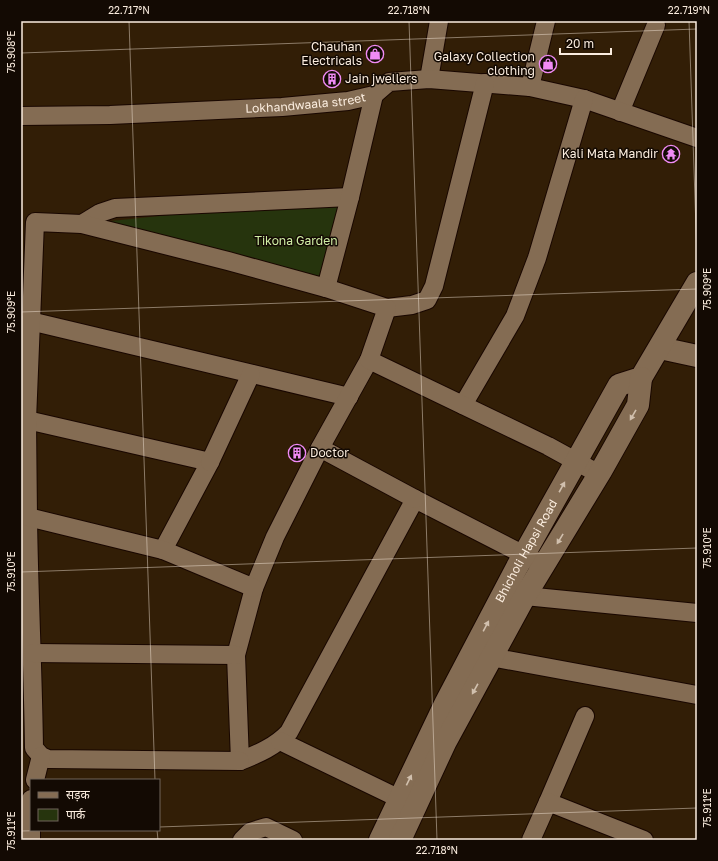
<svg xmlns="http://www.w3.org/2000/svg" width="718" height="861" viewBox="0 0 718 861" font-family="'Golos Text','Noto Sans Devanagari',sans-serif">
  <style>
    .green { fill: #26340d }
    .lines { fill: none; stroke-linecap: round; stroke-linejoin: round }
    .minor-casing { stroke: #190700; stroke-width: 20 }
    .tertiary-casing { stroke: #190700; stroke-width: 24 }
    .minor { stroke: #846c53; stroke-width: 18 }
    .tertiary { stroke: #846c53; stroke-width: 22 }
    .oneway { fill: #d1c0ae }
    .ticks { fill: none; stroke: #fbeddf; stroke-width: 1; stroke-opacity: 0.45 }
    .labels { text-anchor: middle; stroke-width: 3; stroke-linejoin: round; paint-order: stroke }
    .poi-label { font-size: 12px; fill: #fbeddf; stroke: #130a03; text-anchor: end }
    .street-label { font-size: 12px; fill: #fbeddf; stroke: #130a03 }
    .park-label { font-size: 12px; fill: #d1efa5; stroke: #130a03 }
    .neatline { fill: none; stroke: #fbeddf; stroke-width: 1.5 }
    .ticks-label { font-size: 10px; text-anchor: middle; fill: #fbeddf }
  </style>
  <rect width="100%" height="100%" fill="#321e06"/>
  <polygon class="green" points="344,197 326,288 82,224"/>
  <g class="lines">
    <defs>
      <g id="minor">
        <polyline points="429,79 439,21"/>
        <polyline points="530,87 546,21"/>
        <polyline points="620,112 656,25"/>
        <path id="s1" d="M21,116L110,115L282,107L348,101L374,95L389,82L429,79L530,87L584,99L697,138"/>
        <polyline points="82,224 100,213 115,208 350,197"/>
        <polyline points="326,288 350,197 374,95"/>
        <polyline points="387,308 412,305 427,300 434,286 485,83"/>
        <polyline points="30,321 349,397"/>
        <path d="M369,360L320,448L275,537L254,588L236,655L240,761C258,754 276,746 289,732L415,499L536,561"/>
        <polyline points="463,405 515,316 537,258 584,99"/>
        <polyline points="27,420 210,462 163,550"/>
        <polyline points="320,448 415,499"/>
        <polyline points="210,462 251,374"/>
        <path d="M28,517C29,594 33,671 34,748L41,756L48,759L240,761"/>
        <polyline points="254,588 163,550 28,517 27,420 35,222 82,224 228,261 326,288 387,308 369,360 548,446 599,474"/>
        <polyline points="525,596 697,613"/>
        <polyline points="33,653 236,655"/>
        <polyline points="480,655 697,695"/>
        <polyline points="280,741 400,799"/>
        <polyline points="35,780 41,756"/>
        <polyline points="31,799 31,840"/>
        <polyline points="548,802 585,716"/>
        <polyline points="242,840 250,832 266,827 293,840"/>
        <polyline points="531,840 548,802 644,840"/>
      </g>
      <g id="tertiary">
        <polyline points="660,348 697,356"/>
        <path id="s2" d="M380,840L446,702L517,567L619,385L641,378L697,283"/>
        <polyline points="400,840 445,743 525,596 601,471 638,405 641,378"/>
      </g>
    </defs>
    <use href="#minor" class="minor-casing"/>
    <use href="#tertiary" class="tertiary-casing"/>
    <use href="#minor" class="minor"/>
    <use href="#tertiary" class="tertiary"/>
  </g>
  <defs><path id="oneway-solid" d="M-6-.8H1V-3.2L6.5 0L1 3.2V.8H-6Z"/></defs>
  <g class="oneway">
    <use href="#oneway-solid" transform="translate(633 415) rotate(120)"/>
    <use href="#oneway-solid" transform="translate(562 487) rotate(-61)"/>
    <use href="#oneway-solid" transform="translate(560 539) rotate(121)"/>
    <use href="#oneway-solid" transform="translate(486 626) rotate(-62)"/>
    <use href="#oneway-solid" transform="translate(475 689) rotate(119)"/>
    <use href="#oneway-solid" transform="translate(409 780) rotate(-64)"/>
  </g>
  <path class="ticks" d="M129,21L155,780M409,21L437,840M689,21L697,258M21,53L697,29M21,312L697,289M21,572L697,548M159,827L697,808M157,830L158,840M21,831L64,830"/>
  <defs>
    <symbol id="shop-ring" viewBox="-11 -11 22 22"><circle r="9.5" fill="#130a03" stroke="#f08bf5" stroke-width="1.5"/><path d="M-5-2.5h2.3a2.7 3.5 0 0 1 5.4 0H5L5.5 6h-11ZM-1.5-2.5h3a1.5 2.3 0 0 0-3 0Z" fill="#f08bf5"/></symbol>
    <symbol id="building-ring" viewBox="-11 -11 22 22"><circle r="9.5" fill="#130a03" stroke="#f08bf5" stroke-width="1.5"/><path d="M-4-6H4V6H1V3H-1V6H-4ZM-2.5-4.3h1.7v1.8h-1.7ZM.8-4.3h1.7v1.8H.8ZM-2.5-1h1.7V.8h-1.7ZM.8-1h1.7V.8H.8Z" fill="#f08bf5"/></symbol>
    <symbol id="temple-ring" viewBox="-11 -11 22 22"><circle r="9.5" fill="#130a03" stroke="#f08bf5" stroke-width="1.5"/><path d="M0-6L5-2H3V0L6.5 2.5H4V6H1.5V3h-3V6H-4V2.5H-6.5L-3 0V-2H-5Z" fill="#f08bf5"/></symbol>
  </defs>
  <g fill-rule="evenodd">
    <use href="#shop-ring" x="365" y="44" width="20" height="20"/>
    <use href="#shop-ring" x="538" y="54" width="20" height="20"/>
    <use href="#building-ring" x="322" y="69" width="20" height="20"/>
    <use href="#temple-ring" x="661" y="144" width="20" height="20"/>
    <use href="#building-ring" x="287" y="443" width="20" height="20"/>
  </g>
  <g class="labels">
    <g class="poi-label">
      <text x="362" y="51">Chauhan<tspan x="362" dy="14">Electricals</tspan></text>
      <text x="535" y="61">Galaxy Collection<tspan x="535" dy="14">clothing</tspan></text>
      <text x="345" y="83" text-anchor="start">Jain jwellers</text>
      <text x="658" y="158">Kali Mata Mandir</text>
      <text x="310" y="457" text-anchor="start">Doctor</text>
    </g>
    <g class="street-label">
      <text dy="4" stroke="none"><textPath href="#s1" startOffset="285">Lokhandwaala street</textPath></text>
      <text dy="4" stroke="none"><textPath href="#s2" startOffset="324">Bhicholi Hapsi Road</textPath></text>
    </g>
    <g class="park-label">
      <text x="296" y="245">Tikona Garden</text>
    </g>
  </g>
  <rect width="718" height="861" fill="none" stroke="#130a03" stroke-width="44"/>
  <rect x="30" y="779" width="130" height="52" fill="#130a03" stroke="#70655b"/>
  <rect x="38" y="792" width="20" height="6" fill="#846c53" stroke="#70655b"/>
  <text x="66" y="799" font-size="12" fill="#fbeddf">सड़क</text>
  <rect x="38" y="809" width="20" height="12" fill="#26340d" stroke="#70655b"/>
  <text x="66" y="819" font-size="12" fill="#fbeddf">पार्क</text>
  <path d="M560 48v6h51v-6" fill="none" stroke="#fbeddf" stroke-width="2"/>
  <text x="566" y="48" font-size="12" fill="#fbeddf" stroke="#130a03" stroke-width="3" paint-order="stroke">20 m</text>
  <rect x="22" y="22" width="674" height="817" class="neatline"/>
  <g class="ticks-label">
    <text x="129" y="14">22.717°N</text>
    <text x="409" y="14">22.718°N</text>
    <text x="689" y="14">22.719°N</text>
    <text transform="translate(11 52) rotate(-90)" y="4">75.908°E</text>
    <text transform="translate(707 289) rotate(-90)" y="4">75.909°E</text>
    <text transform="translate(11 312) rotate(-90)" y="4">75.909°E</text>
    <text transform="translate(707 548) rotate(-90)" y="4">75.910°E</text>
    <text transform="translate(11 572) rotate(-90)" y="4">75.910°E</text>
    <text transform="translate(707 808) rotate(-90)" y="4">75.911°E</text>
    <text transform="translate(11 831) rotate(-90)" y="4">75.911°E</text>
    <text x="437" y="854">22.718°N</text>
  </g>
</svg>
